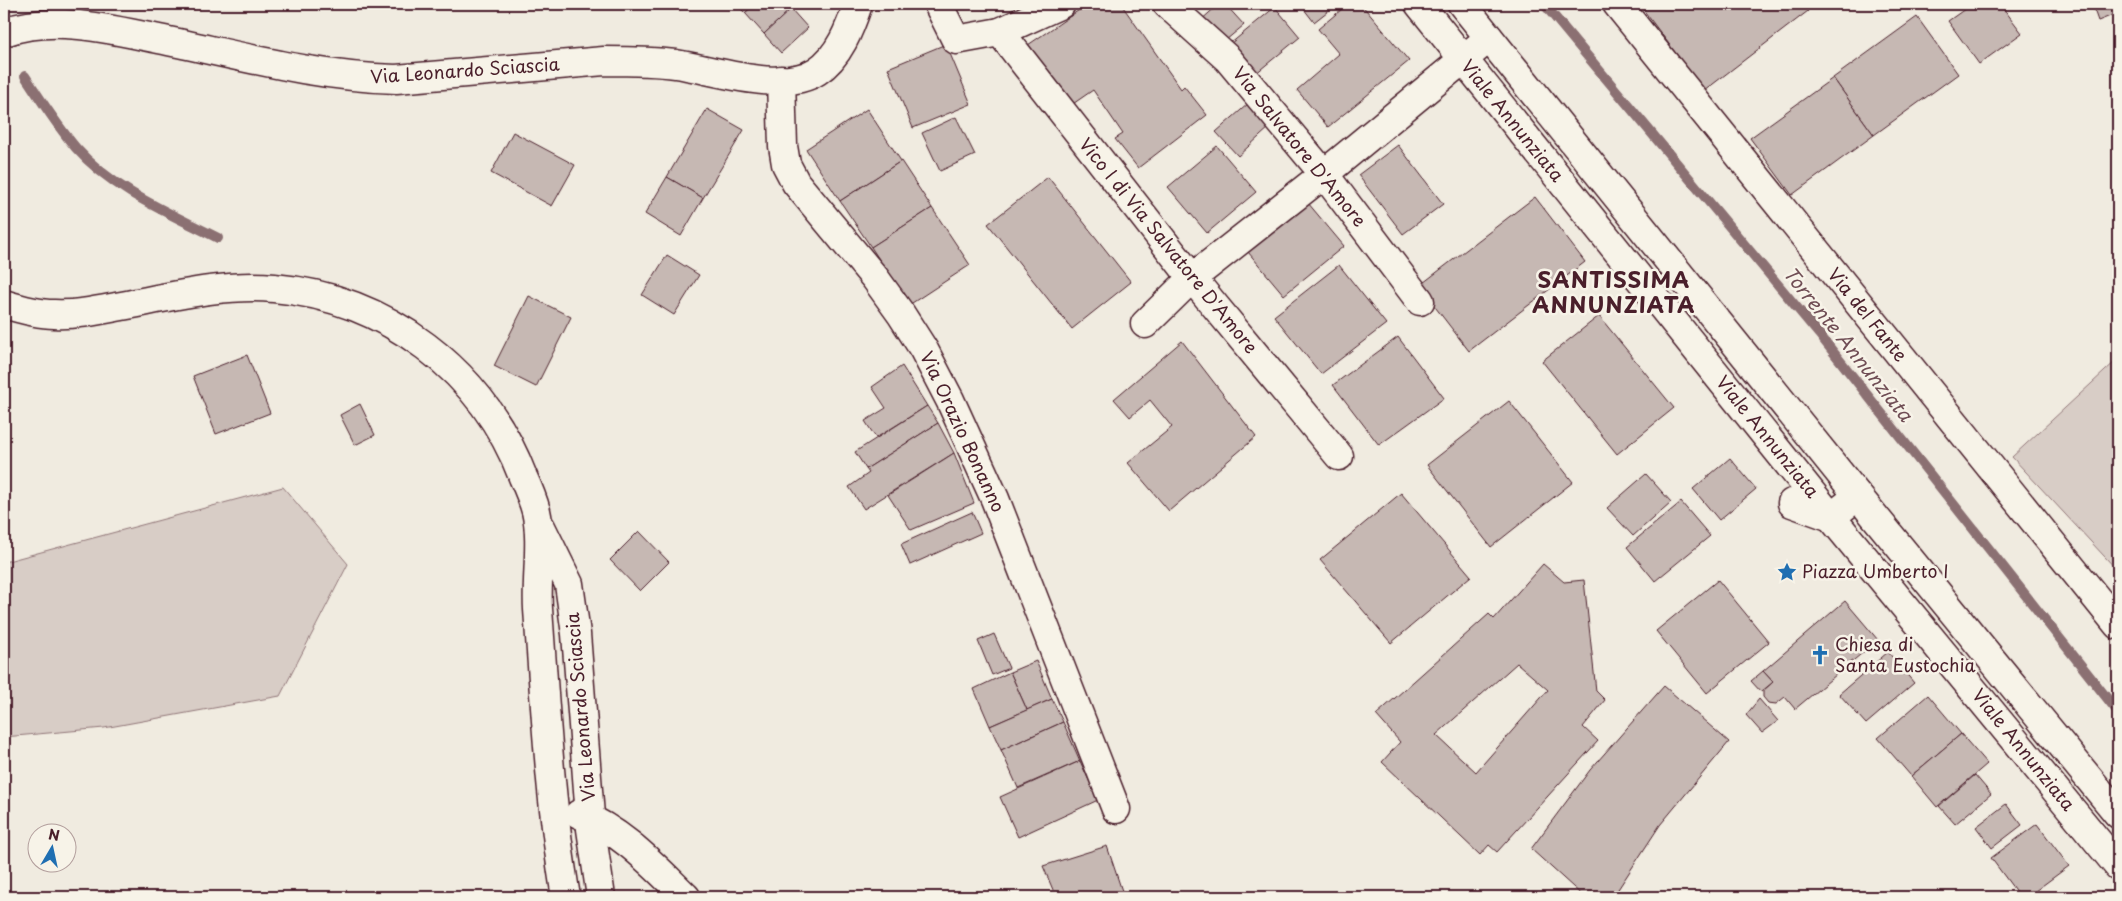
<svg xmlns="http://www.w3.org/2000/svg" width="2122" height="901" viewBox="0 0 2122 901" font-family="'Playpen Sans',sans-serif">
  <style>
    .green { fill: #d8cdc6; stroke: #917678 }
    .lines { fill: none; stroke-linecap: round; stroke-linejoin: round }
    .stream { stroke: #8b6f72; stroke-width: 10 }
    .building { fill: #c6b8b3; stroke: #4a1f2b; fill-rule: evenodd }
    .minor-casing { stroke: #4a1f2b; stroke-width: 31 }
    .major-casing { stroke: #4a1f2b; stroke-width: 31 }
    .minor { stroke: #f7f3e8; stroke-width: 28 }
    .major { stroke: #f7f3e8; stroke-width: 28 }
    .labels { text-anchor: middle; stroke-width: 5; stroke-linejoin: round; paint-order: stroke }
    .street-label { font-size: 18px; fill: #4a1f2b; stroke: #f7f3e8 }
    .poi-label { font-size: 18px; fill: #4a1f2b; stroke: #f7f3e8; text-anchor: start }
    .water-label { font-size: 19px; font-style: italic; fill: #704e55; stroke: #f7f3e8 }
    .district-label { font-size: 22px; font-weight: bold; letter-spacing: 1px; fill: #4a1f2b; stroke: #f7f3e8 }
  </style>
  <rect width="100%" height="100%" fill="#f0ebe0"/>
  <filter id="ink" filterUnits="userSpaceOnUse"><feTurbulence type="fractalNoise" baseFrequency=".02" numOctaves="2"/><feDisplacementMap in="SourceGraphic" scale="10" xChannelSelector="R" yChannelSelector="G"/><feConvolveMatrix kernelMatrix="1 2 1 2 8 2 1 2 1" color-interpolation-filters="sRGB"/></filter>
  <g filter="url(#ink)">
    <g class="green">
      <polygon points="2118,359 2118,571 2012,457"/>
      <polygon points="283,487 348,564 280,696 104,728 4,737 4,562"/>
    </g>
    <g class="lines">
      <g class="stream">
        <polyline points="1544,4 1819,334 2118,712"/>
        <path d="M25,76C41,100 57,126 76,148C113,190 169,213 218,238"/>
      </g>
    </g>
    <g class="building">
      <polygon points="736,4 755,4 745,13"/>
      <polygon points="755,4 786,4 791,9 764,34 745,13"/>
      <polygon points="1088,4 1121,4 1181,89 1184,86 1207,115 1138,168 1115,139 1123,134 1093,90 1067,108 1025,47"/>
      <polygon points="1219,4 1225,4 1244,25 1220,45 1199,22"/>
      <polygon points="1300,4 1337,4 1314,22"/>
      <polygon points="1348,4 1361,4 1409,61 1328,127 1297,90 1339,54 1318,29"/>
      <polygon points="1639,4 1803,4 1808,11 1704,91"/>
      <polygon points="1972,4 2000,4 2022,33 1979,64 1948,21"/>
      <polygon points="2092,4 2118,4 2118,13 2098,21"/>
      <polygon points="1275,7 1300,37 1255,74 1230,44"/>
      <polygon points="791,9 808,28 781,53 764,34"/>
      <polygon points="1917,17 1958,74 1874,135 1833,78"/>
      <polygon points="946,44 971,104 913,128 888,68"/>
      <polygon points="1833,78 1874,135 1792,195 1750,138"/>
      <polygon points="1249,103 1270,127 1238,156 1216,132"/>
      <polygon points="707,109 744,130 703,198 667,177"/>
      <polygon points="867,109 901,161 840,201 806,149"/>
      <polygon points="956,117 975,155 940,171 922,133"/>
      <polygon points="513,132 575,165 552,206 491,173"/>
      <polygon points="1398,145 1443,204 1403,234 1358,175"/>
      <polygon points="1217,146 1256,192 1207,233 1168,187"/>
      <polygon points="901,161 932,208 871,247 840,201"/>
      <polygon points="667,177 703,198 681,236 645,214"/>
      <polygon points="1048,177 1131,282 1072,329 988,224"/>
      <polygon points="1535,197 1585,262 1469,351 1419,286"/>
      <polygon points="1308,203 1344,246 1284,295 1248,252"/>
      <polygon points="932,208 970,265 909,305 871,247"/>
      <polygon points="667,255 699,275 674,315 642,295"/>
      <polygon points="1339,265 1386,324 1321,374 1274,316"/>
      <polygon points="529,296 571,317 536,387 494,366"/>
      <polygon points="1599,316 1674,408 1617,454 1542,361"/>
      <polygon points="1398,337 1444,398 1379,445 1333,385"/>
      <polygon points="1182,341 1256,437 1169,511 1128,463 1172,427 1150,400 1130,417 1114,399"/>
      <polygon points="247,355 270,413 216,434 193,376"/>
      <polygon points="902,366 927,406 876,438 865,421 886,408 872,387"/>
      <polygon points="1509,401 1573,482 1491,547 1427,465"/>
      <polygon points="360,404 375,435 355,445 340,415"/>
      <polygon points="927,406 938,423 866,469 855,452"/>
      <polygon points="938,423 954,453 864,509 849,487 869,473 866,469"/>
      <polygon points="954,453 974,503 911,530 888,495"/>
      <polygon points="1730,458 1756,489 1719,520 1693,489"/>
      <polygon points="1646,474 1671,502 1633,536 1607,508"/>
      <polygon points="1401,493 1471,576 1391,643 1320,560"/>
      <polygon points="1681,502 1710,536 1655,581 1627,547"/>
      <polygon points="972,512 981,533 910,565 901,544"/>
      <polygon points="639,531 669,562 640,591 610,560"/>
      <path d="M1543,564L1564,582L1584,580L1596,691L1605,700L1583,727L1598,741L1497,852L1489,845L1480,855L1382,762L1400,742L1376,715L1489,614L1494,619ZM1517,663L1548,690L1476,772L1436,735Z"/>
      <polygon points="1718,580 1769,642 1707,693 1656,631"/>
      <polygon points="1845,601 1878,640 1795,709 1785,697 1776,704 1768,703 1763,697 1763,691 1773,682 1763,671"/>
      <polygon points="994,634 1009,668 992,675 978,641"/>
      <polygon points="1888,652 1914,683 1866,724 1839,694"/>
      <polygon points="1036,661 1052,699 1027,710 1010,672"/>
      <polygon points="1763,671 1773,682 1761,692 1751,681"/>
      <polygon points="1010,672 1027,710 990,726 974,689"/>
      <polygon points="1664,686 1729,742 1660,825 1613,897 1584,897 1531,849 1590,770"/>
      <polygon points="1928,695 1961,734 1911,776 1878,738"/>
      <polygon points="1052,699 1063,722 1001,750 990,726"/>
      <polygon points="1759,699 1778,721 1762,733 1746,715"/>
      <polygon points="1063,722 1080,761 1018,788 1001,750"/>
      <polygon points="1961,734 1987,764 1937,807 1911,776"/>
      <polygon points="1080,761 1098,800 1018,837 1000,797"/>
      <polygon points="1975,775 1991,794 1955,824 1939,806"/>
      <polygon points="2006,804 2022,825 1992,848 1976,827"/>
      <polygon points="2037,824 2069,866 2027,897 2020,897 1991,858"/>
      <polygon points="1107,846 1124,897 1056,897 1043,866"/>
    </g>
    <g class="lines">
      <defs>
        <g id="minor">
          <polyline points="938,4 956,40 1000,32 1061,4"/>
          <polyline points="1167,4 1228,59 1324,174 1420,301"/>
          <polyline points="1617,4 2118,625"/>
          <path d="M4,32C56,14 112,30 164,40C241,56 317,77 396,79L604,61C628,61 652,61 676,64C715,70 782,94 817,71C839,57 850,28 858,4"/>
          <polyline points="1000,32 1192,278 1339,456"/>
          <polyline points="781,80 783,146 786,164 796,183 875,278 901,314 924,350 950,400 995,499 1116,809"/>
          <path d="M4,304C20,309 37,314 54,314C75,315 95,311 116,307C166,298 223,283 274,288C387,298 483,371 523,477C528,488 533,500 536,511C543,540 536,579 538,609C545,705 550,803 566,897"/>
          <polyline points="1145,324 1192,278 1324,174 1489,38"/>
          <polyline points="1792,503 1831,517 1858,496"/>
          <polyline points="541,527 569,584 576,634 591,829 601,897"/>
          <path d="M579,814C622,831 654,866 686,897"/>
        </g>
        <g id="major">
          <polyline points="1419,4 1831,517 2118,866"/>
          <polyline points="1462,4 1858,496 2118,814"/>
        </g>
      </defs>
      <use href="#minor" class="minor-casing"/>
      <use href="#major" class="major-casing"/>
      <use href="#minor" class="minor"/>
      <use href="#major" class="major"/>
    </g>
  </g>
  <defs>
    <symbol id="sight-bare" viewBox="-9 -9 18 18"><path d="M0-6L1.8-2.2L6-1.7L2.9 1.2L3.7 5.4L0 3.3L-3.7 5.4L-2.9 1.2L-6-1.7L-1.8-2.2Z" fill="#1f6fb2" stroke="#f7f3e8" stroke-width="2.5" paint-order="stroke"/></symbol>
    <symbol id="church-bare" viewBox="-9 -9 18 18"><path d="M-1.2-6h2.4v3.5h3.3v2.4h-3.3V6h-2.4V-.1h-3.3v-2.4h3.3Z" fill="#1f6fb2" stroke="#f7f3e8" stroke-width="2.5" paint-order="stroke"/></symbol>
  </defs>
  <g fill-rule="evenodd">
    <use href="#sight-bare" x="1773" y="558" width="28" height="28"/>
    <use href="#church-bare" x="1806" y="641" width="28" height="28"/>
  </g>
  <g class="labels">
    <g class="street-label">
      <text transform="translate(465 71) rotate(-4)" y="6">Via Leonardo Sciascia</text>
      <text transform="translate(1512 121) rotate(51)" y="6">Viale Annunziata</text>
      <text transform="translate(1299 147) rotate(51)" y="6">Via Salvatore D'Amore</text>
      <text transform="translate(1168 246) rotate(51)" y="6">Vico I di Via Salvatore D'Amore</text>
      <text transform="translate(1867 315) rotate(51)" y="6">Via del Fante</text>
      <text transform="translate(962 432) rotate(65)" y="6">Via Orazio Bonanno</text>
      <text transform="translate(1767 437) rotate(51)" y="6">Viale Annunziata</text>
      <text transform="translate(581 707) rotate(-95)" y="6">Via Leonardo Sciascia</text>
      <text transform="translate(2023 750) rotate(51)" y="6">Viale Annunziata</text>
    </g>
    <g class="poi-label">
      <text x="1802" y="578">Piazza Umberto I</text>
      <text x="1835" y="651">Chiesa di<tspan x="1835" dy="21">Santa Eustochia</tspan></text>
    </g>
    <g class="water-label">
      <text transform="translate(1848 344) rotate(51)" y="7">Torrente Annunziata</text>
    </g>
    <g class="district-label">
      <text x="1614" y="288">SANTISSIMA<tspan x="1614" dy="25">ANNUNZIATA</tspan></text>
    </g>
  </g>
  <rect width="2122" height="901" fill="none" stroke="#f7f3e8" stroke-width="20"/>
  <rect x="10" y="10" width="2102" height="881" fill="none" stroke="#4a1f2b" stroke-width="2" filter="url(#ink)"/>
  <g transform="translate(52 848) rotate(9)"><circle r="24" fill="#f7f3e8" stroke="#b29e9c"/>
  <path d="M0-4L9 19L0 12L-9 19Z" fill="#1f6fb2"/>
  <text y="-8" font-size="14" font-weight="bold" text-anchor="middle" fill="#4a1f2b">N</text>
  </g>
</svg>
